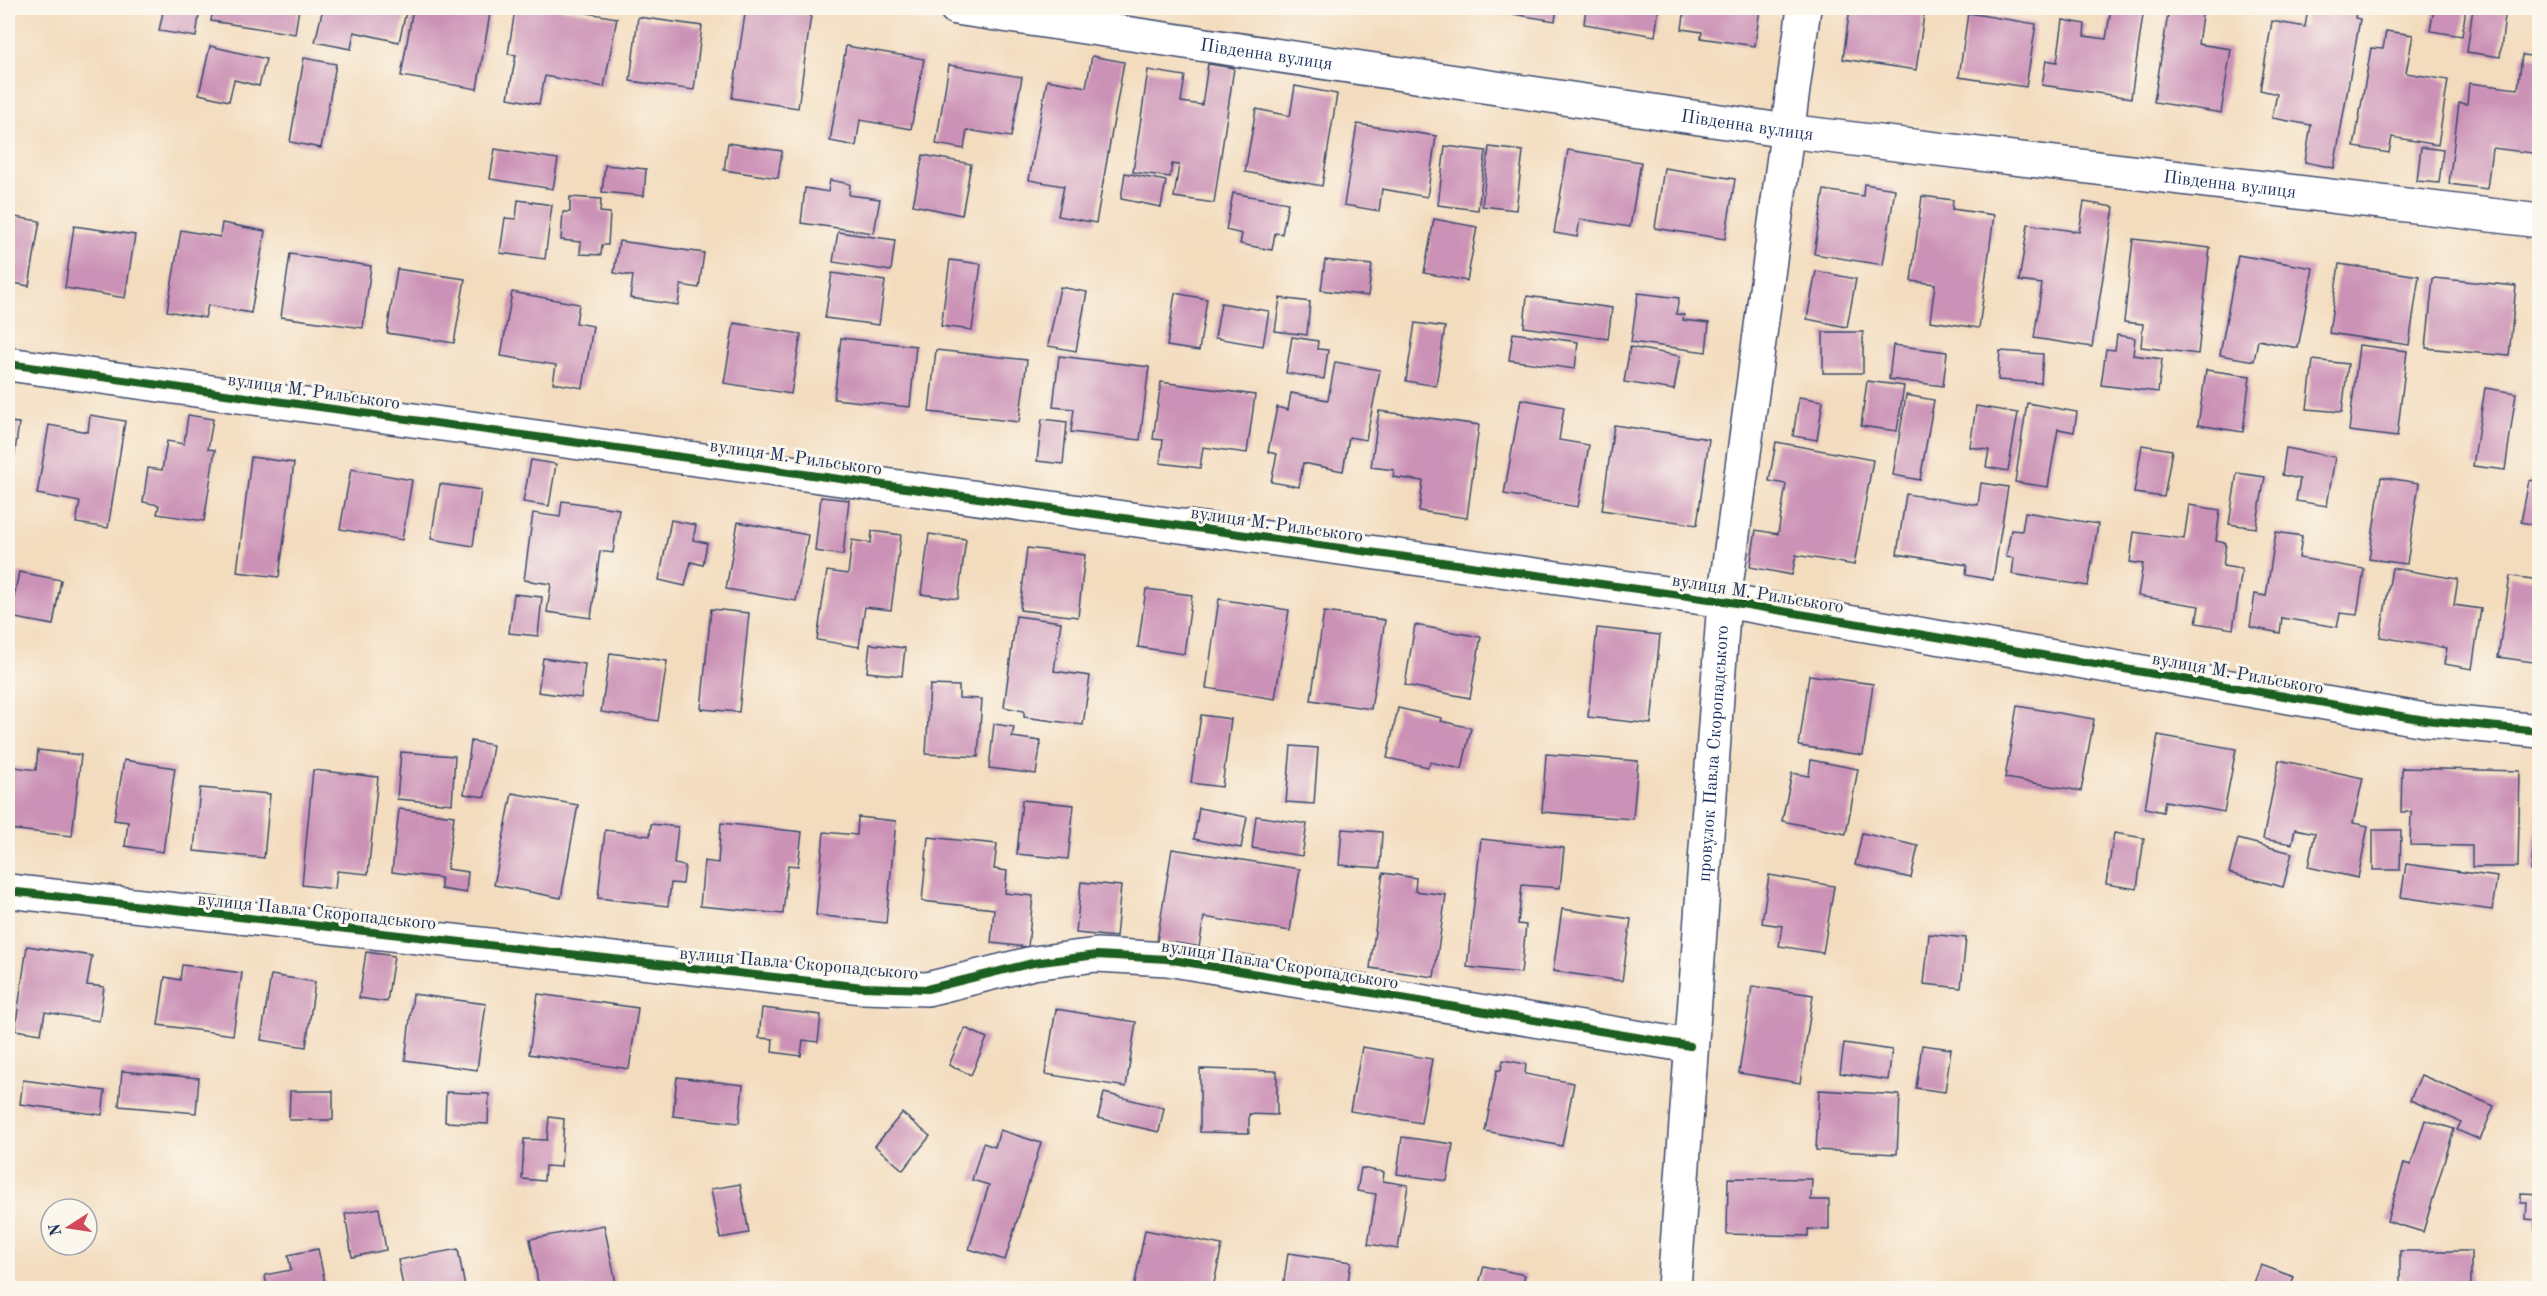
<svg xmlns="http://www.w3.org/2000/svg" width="2547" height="1296" viewBox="0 0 2547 1296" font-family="'Old Standard TT',serif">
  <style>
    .building { fill: #cb91b6 }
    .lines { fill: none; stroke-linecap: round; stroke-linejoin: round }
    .minor-casing { stroke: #3b496c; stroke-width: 36 }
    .minor { stroke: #fff; stroke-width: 33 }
    .cycleway-casing { stroke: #fbf7ec; stroke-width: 11 }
    .cycleway { stroke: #1b5e20; stroke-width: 8 }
    .labels { text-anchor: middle; stroke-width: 6; stroke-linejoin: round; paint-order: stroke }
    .street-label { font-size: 18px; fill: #1b2f5e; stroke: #fbf7ec }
  </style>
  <rect width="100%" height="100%" fill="#fbf7ec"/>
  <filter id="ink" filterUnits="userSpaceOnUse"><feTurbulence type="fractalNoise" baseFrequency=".0167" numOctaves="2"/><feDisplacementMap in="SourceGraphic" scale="12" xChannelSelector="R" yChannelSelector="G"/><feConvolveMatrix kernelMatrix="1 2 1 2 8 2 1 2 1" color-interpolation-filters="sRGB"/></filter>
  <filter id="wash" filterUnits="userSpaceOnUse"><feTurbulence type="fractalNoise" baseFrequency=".008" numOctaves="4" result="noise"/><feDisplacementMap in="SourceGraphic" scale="24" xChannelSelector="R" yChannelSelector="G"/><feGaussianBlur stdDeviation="1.35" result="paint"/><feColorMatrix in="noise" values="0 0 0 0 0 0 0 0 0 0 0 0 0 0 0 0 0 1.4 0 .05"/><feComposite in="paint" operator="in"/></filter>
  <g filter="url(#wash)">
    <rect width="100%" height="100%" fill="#f3dcbe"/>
    <g id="blocks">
      <g class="building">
        <polygon points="144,8 200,8 196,37 159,31 163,12"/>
        <polygon points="213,8 299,8 295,34 211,21"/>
        <polygon points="323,8 407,8 399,42 354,32 351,49 315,42"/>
        <polygon points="413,8 491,8 477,89 401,76"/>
        <polygon points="528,8 559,8 617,18 604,87 545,76 539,104 508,98 516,55 508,54 515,10 527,12"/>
        <polygon points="746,8 811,15 798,108 732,98"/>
        <polygon points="1495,8 1557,8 1555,21 1495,11"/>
        <polygon points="1586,8 1659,8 1655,36 1584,24"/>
        <polygon points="1685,8 1760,8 1755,46 1701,38 1702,32 1682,29"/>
        <polygon points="1850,8 1925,8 1916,70 1843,59"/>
        <polygon points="2111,8 2144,8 2131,98 2042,85 2046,60 2057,62 2063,20 2085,24 2084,36 2106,39"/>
        <polygon points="2169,8 2203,8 2198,44 2231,49 2221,113 2154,102"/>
        <polygon points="2327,8 2357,8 2355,18 2360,19 2334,168 2305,162 2311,125 2272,118 2277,94 2260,90 2272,21 2305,27 2308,9 2326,13"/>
        <polygon points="2434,8 2466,8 2462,36 2430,31"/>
        <polygon points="2473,8 2506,8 2500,57 2467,52"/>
        <polygon points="1968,13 2036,24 2026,87 1959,77"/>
        <polygon points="638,17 702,26 694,90 630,81"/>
        <polygon points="2386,31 2413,35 2406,73 2448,80 2438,145 2392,137 2389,153 2354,147 2371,48 2383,49"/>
        <polygon points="210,46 266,59 259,86 234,80 229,101 199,94"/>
        <polygon points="846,46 924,59 911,129 860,120 856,146 830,141"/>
        <polygon points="2522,55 2540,57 2540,154 2492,148 2487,189 2449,184 2459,103 2467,104 2469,83 2518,89"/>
        <polygon points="1092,56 1124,62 1096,223 1058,216 1064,186 1029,180 1047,80 1086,87"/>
        <polygon points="304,58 336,64 321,148 290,142"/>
        <polygon points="1208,64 1234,68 1214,203 1174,197 1179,165 1172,164 1170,177 1133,172 1148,70 1185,76 1181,102 1202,105"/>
        <polygon points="949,65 1022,77 1011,137 967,130 964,149 936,144"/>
        <polygon points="1295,86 1337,94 1322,186 1245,172 1256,109 1290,116"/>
        <polygon points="1357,124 1436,136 1427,197 1382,189 1379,211 1344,205"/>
        <polygon points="728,143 782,151 778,178 724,170"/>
        <polygon points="1445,146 1486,151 1478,210 1438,205"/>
        <polygon points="1489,147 1523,151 1516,210 1482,206"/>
        <polygon points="2421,147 2443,150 2439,183 2417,181"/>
        <polygon points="495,149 558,159 553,189 490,179"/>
        <polygon points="1568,150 1641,162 1630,227 1580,219 1577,237 1554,233"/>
        <polygon points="923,155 971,164 962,215 913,205"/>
        <polygon points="605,165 646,169 644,196 602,192"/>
        <polygon points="1664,168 1735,179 1725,239 1655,228"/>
        <polygon points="1125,173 1166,181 1161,207 1121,199"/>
        <polygon points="830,180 850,184 849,195 880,199 874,233 801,223 805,188 828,192"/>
        <polygon points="1864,184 1895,189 1883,265 1814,254 1824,190 1863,196"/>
        <polygon points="1233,193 1288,203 1282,234 1275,233 1272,250 1240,244 1242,234 1226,230"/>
        <polygon points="1922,196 1953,200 1952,209 1994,215 1979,328 1930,321 1935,284 1911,281"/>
        <polygon points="570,197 601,199 600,212 610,213 608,245 602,245 601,255 580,254 581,242 561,240 563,212 570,212"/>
        <polygon points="518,200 552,205 545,259 500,253 505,218 516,219"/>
        <polygon points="2084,202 2114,207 2092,347 2034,338 2042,284 2019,281 2028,224 2079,232"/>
        <polygon points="8,216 40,221 29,286 8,282"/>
        <polygon points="1434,219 1477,227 1467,281 1424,273"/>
        <polygon points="222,223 265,231 251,313 208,305 205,318 167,311 181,230 220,237"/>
        <polygon points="74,226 135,235 125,298 65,288"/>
        <polygon points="838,232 895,240 891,271 833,262"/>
        <polygon points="2133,239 2210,248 2198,354 2141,347 2143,324 2124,322"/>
        <polygon points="619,241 704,253 699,288 681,285 678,305 630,298 633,276 614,273"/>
        <polygon points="290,254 371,266 363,328 281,317"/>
        <polygon points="2238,255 2313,268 2298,348 2258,340 2254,361 2220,355"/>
        <polygon points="950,260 981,264 972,330 941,326"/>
        <polygon points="1325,260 1372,265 1368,296 1321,290"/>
        <polygon points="2339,264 2419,276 2409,345 2329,333"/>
        <polygon points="397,269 465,279 454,343 387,333"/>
        <polygon points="1816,271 1856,279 1847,327 1807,319"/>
        <polygon points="832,273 885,281 879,325 825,318"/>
        <polygon points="2433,278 2516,286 2509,356 2426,348"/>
        <polygon points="1060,287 1087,292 1076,351 1048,346"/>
        <polygon points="512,292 579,304 576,323 593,326 583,388 553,383 556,365 501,356"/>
        <polygon points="1175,293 1207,299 1199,351 1167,346"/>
        <polygon points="1638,293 1679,298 1676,314 1684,315 1683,320 1709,323 1706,352 1631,342"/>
        <polygon points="1527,296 1612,308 1608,339 1524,327"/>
        <polygon points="1280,298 1310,302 1307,335 1275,331"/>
        <polygon points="1221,303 1269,311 1263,346 1215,338"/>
        <polygon points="734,323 801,334 791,394 724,383"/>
        <polygon points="1415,323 1445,327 1436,386 1406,381"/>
        <rect x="1823" y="332" width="40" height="41"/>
        <polygon points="1513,333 1578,342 1575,369 1509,360"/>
        <polygon points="2117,335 2135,338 2133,355 2162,359 2158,392 2101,385 2106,349 2115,350"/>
        <polygon points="1292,337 1318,341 1317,349 1328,350 1324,379 1286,373"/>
        <polygon points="841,338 916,346 910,407 834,399"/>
        <polygon points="1893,345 1947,352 1943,386 1889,379"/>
        <polygon points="2359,345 2407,351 2397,437 2349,431"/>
        <polygon points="1630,347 1680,356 1674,390 1624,382"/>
        <polygon points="936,350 1027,360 1019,422 929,412"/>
        <polygon points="2000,351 2043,354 2041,383 1998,380"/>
        <polygon points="1059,356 1149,367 1140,440 1071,432 1074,409 1053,407"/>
        <polygon points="2313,360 2348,364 2342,412 2307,409"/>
        <polygon points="1335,362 1380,370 1366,440 1349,437 1343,471 1303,463 1299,487 1271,482 1277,454 1268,452 1277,407 1288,410 1291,393 1328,400"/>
        <polygon points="2206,370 2250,376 2243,432 2198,425"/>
        <polygon points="1867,381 1904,386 1897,431 1861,426"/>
        <polygon points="1161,382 1255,395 1247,453 1203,447 1200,468 1160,463 1163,440 1153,439"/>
        <polygon points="2485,388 2516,393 2505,470 2473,466"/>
        <polygon points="1906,395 1934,400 1920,480 1893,475"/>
        <polygon points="1799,397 1823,401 1817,440 1793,436"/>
        <polygon points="1521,399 1564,407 1559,440 1589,445 1578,507 1504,494"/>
        <polygon points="2027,403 2077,412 2074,432 2058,429 2048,487 2015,482"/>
        <polygon points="1976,406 2018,413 2008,471 1986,467 1989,450 1970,447"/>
        <polygon points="1379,411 1479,425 1467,518 1419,511 1423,481 1393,477 1394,470 1371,467"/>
        <polygon points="90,415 125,421 108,528 76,523 80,502 37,494 49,425 88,432"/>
        <polygon points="188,415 213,419 208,449 215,450 204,521 157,514 159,505 143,502 148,468 162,470 167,441 184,444"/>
        <polygon points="1042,419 1067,422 1063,464 1037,461"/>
        <polygon points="8,422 19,423 9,494 8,494"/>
        <polygon points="1614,425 1709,439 1697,525 1602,510"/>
        <polygon points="1776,442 1873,460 1854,565 1796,555 1792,575 1750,567 1756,530 1778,534 1786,484 1769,481"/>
        <polygon points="2142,445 2172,450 2164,497 2134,493"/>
        <polygon points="2286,448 2335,457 2327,506 2296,501 2300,479 2282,475"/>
        <polygon points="251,457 294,463 279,577 237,572"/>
        <polygon points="531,460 556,464 549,506 523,502"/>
        <polygon points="351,469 412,480 402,540 340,529"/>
        <polygon points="2237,473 2265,477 2256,528 2229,524"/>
        <polygon points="2381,477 2419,483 2407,564 2369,559"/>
        <polygon points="2529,480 2540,482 2540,526 2521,522"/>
        <polygon points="1981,483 2008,487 1993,580 1966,575 1967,565 1897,554 1906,494 1978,505"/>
        <polygon points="440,484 481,490 473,546 431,539"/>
        <polygon points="821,497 849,500 843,555 815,551"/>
        <polygon points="562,501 619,509 613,553 600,551 591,618 547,612 551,584 524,580 533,513 560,517"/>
        <polygon points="2189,505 2220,510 2216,541 2226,543 2223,566 2242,569 2233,629 2196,623 2199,606 2138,596 2143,564 2130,562 2134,532 2184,539"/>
        <polygon points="2025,512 2098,524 2088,586 2012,574 2014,558 2006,557 2011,530 2022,531"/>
        <polygon points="671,520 696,525 693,540 707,543 703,565 691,562 685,586 659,580"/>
        <polygon points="738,522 808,535 796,601 726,589"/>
        <polygon points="872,531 901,535 891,610 865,607 859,647 817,640 827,571 848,574 852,540 871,543"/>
        <polygon points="2276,532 2302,536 2299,558 2364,569 2357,615 2340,613 2337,627 2282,618 2280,633 2250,627 2255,594 2266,596"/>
        <polygon points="929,534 966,539 958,599 921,594"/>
        <polygon points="1027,548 1085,555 1078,617 1020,610"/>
        <polygon points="2392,568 2458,579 2454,605 2481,609 2472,669 2444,664 2447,648 2380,637"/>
        <polygon points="19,572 61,580 53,625 10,617"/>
        <polygon points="2510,576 2540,580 2540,663 2498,657"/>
        <polygon points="1146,589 1192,595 1184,654 1138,647"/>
        <polygon points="514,594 542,597 538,636 509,633"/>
        <polygon points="1219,599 1289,610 1275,699 1206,688"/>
        <polygon points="711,609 749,613 739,712 701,709"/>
        <polygon points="1324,612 1385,620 1371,709 1311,700"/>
        <polygon points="1016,616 1061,622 1054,671 1090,676 1083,725 1024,717 1024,711 1004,707"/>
        <polygon points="1415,625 1481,637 1470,698 1405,685"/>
        <polygon points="1597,628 1660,635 1651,724 1588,717"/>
        <polygon points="870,644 905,648 902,676 867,672"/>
        <polygon points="610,653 667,661 658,721 601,712"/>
        <polygon points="543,658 585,664 581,698 538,692"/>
        <polygon points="1809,675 1873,684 1863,755 1799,746"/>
        <polygon points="930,685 959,686 959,698 982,699 978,757 926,754"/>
        <polygon points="2017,706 2094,719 2081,791 2005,778"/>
        <polygon points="1398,708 1442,718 1441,721 1471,728 1462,769 1430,762 1428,767 1387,758"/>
        <polygon points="1201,715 1231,719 1222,787 1191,783"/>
        <polygon points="994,724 1014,727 1012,737 1041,741 1036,774 989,768"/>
        <polygon points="2158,735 2236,749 2224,812 2165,801 2163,812 2145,808"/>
        <polygon points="471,741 493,745 485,797 464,794"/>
        <polygon points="1291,746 1318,748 1314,804 1286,802"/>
        <polygon points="38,750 81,755 72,836 8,829 8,766 36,770"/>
        <polygon points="401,752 455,756 452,804 397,799"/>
        <polygon points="1546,754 1638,761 1633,819 1542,812"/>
        <polygon points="124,760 175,768 163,852 125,846 128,822 114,820"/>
        <polygon points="1811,760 1858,769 1846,834 1782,821 1792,773 1809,776"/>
        <polygon points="2279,760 2363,778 2353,823 2368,826 2358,878 2308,867 2315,833 2295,829 2292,844 2263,839"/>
        <polygon points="2402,768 2520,771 2518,867 2472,867 2472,846 2410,845 2411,812 2401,812"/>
        <polygon points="313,770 378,777 368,874 337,871 335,889 302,885"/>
        <polygon points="200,788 270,794 264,858 194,851"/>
        <polygon points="512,793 578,805 561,898 494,885"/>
        <polygon points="1022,800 1074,805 1068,859 1017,854"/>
        <polygon points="1199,808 1247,817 1241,848 1194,839"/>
        <polygon points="399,809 454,816 447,869 468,872 466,893 441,889 441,878 392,872"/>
        <polygon points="2537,811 2540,811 2540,872 2531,871"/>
        <polygon points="1256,816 1307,824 1302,856 1252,848"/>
        <polygon points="858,817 896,821 886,923 816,915 824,832 857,835"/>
        <polygon points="721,823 802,832 798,866 788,865 783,914 700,906 704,861 718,863"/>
        <polygon points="651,824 678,827 674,864 685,866 683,884 671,883 668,906 598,898 605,830 650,836"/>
        <polygon points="1342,829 1382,832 1380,868 1339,865"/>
        <polygon points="2373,830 2401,830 2400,870 2373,870"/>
        <polygon points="1862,833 1918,846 1911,878 1855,865"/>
        <polygon points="2114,833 2144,838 2137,889 2106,884"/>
        <polygon points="928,837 997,844 994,869 1007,871 1005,893 1033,896 1028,947 991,943 994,909 922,901"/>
        <polygon points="1481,839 1564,848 1560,888 1522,885 1518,924 1526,925 1521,973 1467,967"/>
        <polygon points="2238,839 2292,853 2283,887 2229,873"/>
        <polygon points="1172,849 1300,869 1290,931 1204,917 1199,947 1157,941"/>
        <polygon points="2406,864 2497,877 2492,910 2401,897"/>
        <polygon points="1383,873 1416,878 1415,891 1446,895 1434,977 1370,968"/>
        <polygon points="1769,875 1834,886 1823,953 1779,946 1782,926 1762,923"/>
        <polygon points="1081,882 1121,886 1116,937 1076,933"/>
        <polygon points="1562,909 1631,919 1622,981 1553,971"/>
        <polygon points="1929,934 1966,938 1961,988 1924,984"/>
        <polygon points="27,946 92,956 87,985 104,987 99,1021 45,1012 41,1034 15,1030"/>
        <polygon points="366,952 394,956 387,1002 359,998"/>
        <polygon points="182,965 242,973 233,1035 158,1025 165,977 180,980"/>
        <polygon points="271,975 315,982 306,1047 261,1040"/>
        <polygon points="1752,986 1813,995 1800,1083 1739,1073"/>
        <polygon points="413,994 486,1004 477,1070 405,1060"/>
        <polygon points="538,994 638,1008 629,1069 529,1054"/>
        <polygon points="762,1008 821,1015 818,1042 803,1040 801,1056 772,1052 773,1039 759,1038"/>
        <polygon points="1056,1009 1136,1022 1126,1087 1045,1074"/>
        <polygon points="965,1028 987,1038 971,1075 949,1065"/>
        <polygon points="1844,1043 1892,1050 1888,1080 1840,1073"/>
        <polygon points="1922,1045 1951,1049 1945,1092 1916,1088"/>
        <polygon points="1362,1047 1432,1059 1421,1123 1350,1111"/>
        <polygon points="1503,1060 1526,1064 1525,1074 1574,1083 1562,1146 1485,1131 1497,1070 1501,1070"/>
        <polygon points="1200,1069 1277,1071 1277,1115 1249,1114 1249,1133 1200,1132"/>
        <polygon points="122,1071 199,1078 196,1113 119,1106"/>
        <polygon points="2421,1075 2494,1106 2480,1140 2457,1130 2461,1122 2410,1100"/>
        <polygon points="677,1077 743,1085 739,1123 673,1116"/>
        <polygon points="23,1080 105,1091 102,1115 20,1104"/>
        <polygon points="1819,1090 1900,1095 1897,1154 1816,1150"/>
        <polygon points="290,1091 333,1091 333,1120 289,1120"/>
        <polygon points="446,1092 489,1094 488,1124 445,1122"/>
        <polygon points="1104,1093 1164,1108 1159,1132 1098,1118"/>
        <polygon points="902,1113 930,1136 903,1170 875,1146"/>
        <polygon points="549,1117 564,1119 561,1167 545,1166 544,1181 522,1179 524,1139 547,1140"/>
        <polygon points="2425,1120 2454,1129 2423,1232 2387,1221 2404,1163 2411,1165"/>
        <polygon points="1000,1130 1041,1143 1005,1260 969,1249 989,1185 972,1180 983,1143 995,1147"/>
        <polygon points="1402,1137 1453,1144 1447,1181 1397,1174"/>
        <polygon points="1361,1168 1384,1172 1383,1181 1408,1185 1398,1249 1368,1244 1376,1194 1357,1191"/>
        <polygon points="1728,1178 1812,1179 1811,1200 1829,1200 1829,1230 1808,1229 1808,1236 1727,1234"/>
        <polygon points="740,1184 749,1233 720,1238 711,1189"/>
        <polygon points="2521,1193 2540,1194 2540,1230 2535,1230 2535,1220 2526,1219 2527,1203 2521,1203"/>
        <polygon points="379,1208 386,1250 352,1257 345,1214"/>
        <polygon points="604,1225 617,1288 539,1288 530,1239"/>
        <polygon points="1145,1230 1222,1245 1213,1288 1134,1288"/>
        <polygon points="318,1249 326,1288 267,1288 265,1275 291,1270 288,1255"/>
        <polygon points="458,1249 465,1288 396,1288 403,1286 398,1260"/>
        <rect x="2400" y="1251" width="71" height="37"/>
        <polygon points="1288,1253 1351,1262 1347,1288 1283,1288"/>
        <polygon points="2261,1265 2294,1277 2290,1288 2252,1288"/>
        <polygon points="1484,1266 1525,1275 1522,1288 1478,1288"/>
        <polygon points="8,1273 11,1273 12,1288 8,1288"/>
        <polygon points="2222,1282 2239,1288 2219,1288"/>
      </g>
    </g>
  </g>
  <g filter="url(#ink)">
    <use href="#blocks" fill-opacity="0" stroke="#3b496c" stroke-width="1.5"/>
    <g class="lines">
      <defs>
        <g id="minor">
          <path id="s1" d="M956,8L1787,131L2540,221"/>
          <polyline points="8,364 1724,601 2425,720 2540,731"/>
          <polyline points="8,891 863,987 927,989 1033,963 1097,955 1167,959 1690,1046"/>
          <path id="s2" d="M1674,1288L1724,601L1804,8"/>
        </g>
      </defs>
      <use href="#minor" class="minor-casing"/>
      <use href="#minor" class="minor"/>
      <defs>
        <g id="cycleway">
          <polyline points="8,364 1724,601 2425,720 2540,731"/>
          <polyline points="8,891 863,987 927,989 1033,963 1097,955 1167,959 1690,1046"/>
        </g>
      </defs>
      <use href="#cycleway" class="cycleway-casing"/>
      <use href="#cycleway" class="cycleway"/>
    </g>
  </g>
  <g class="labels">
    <g class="street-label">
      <text dy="6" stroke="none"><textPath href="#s1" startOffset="314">Південна вулиця</textPath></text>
      <text dy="6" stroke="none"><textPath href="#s1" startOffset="800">Південна вулиця</textPath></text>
      <text dy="6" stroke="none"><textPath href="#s1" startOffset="1286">Південна вулиця</textPath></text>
      <text transform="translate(314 391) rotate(8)" y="6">вулиця М. Рильського</text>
      <text transform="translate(796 457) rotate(8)" y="6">вулиця М. Рильського</text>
      <text transform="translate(1277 524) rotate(8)" y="6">вулиця М. Рильського</text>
      <text transform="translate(1758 593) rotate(9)" y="6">вулиця М. Рильського</text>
      <text transform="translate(2238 673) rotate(10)" y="6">вулиця М. Рильського</text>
      <text dy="6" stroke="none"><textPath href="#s2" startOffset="536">провулок Павла Скоропадського</textPath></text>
      <text transform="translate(317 911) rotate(6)" y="6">вулиця Павла Скоропадського</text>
      <text transform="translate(799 963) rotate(5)" y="6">вулиця Павла Скоропадського</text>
      <text transform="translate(1280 964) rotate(9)" y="6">вулиця Павла Скоропадського</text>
    </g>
  </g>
  <rect width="2547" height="1296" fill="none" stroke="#fbf7ec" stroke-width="30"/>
  <g transform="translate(69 1227) rotate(258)"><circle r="28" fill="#fbf7ec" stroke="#a1a7b3" stroke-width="1.5"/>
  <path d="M0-4.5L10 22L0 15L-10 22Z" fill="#d1495b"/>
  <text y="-9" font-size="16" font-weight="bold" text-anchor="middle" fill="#1b2f5e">N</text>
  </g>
</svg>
